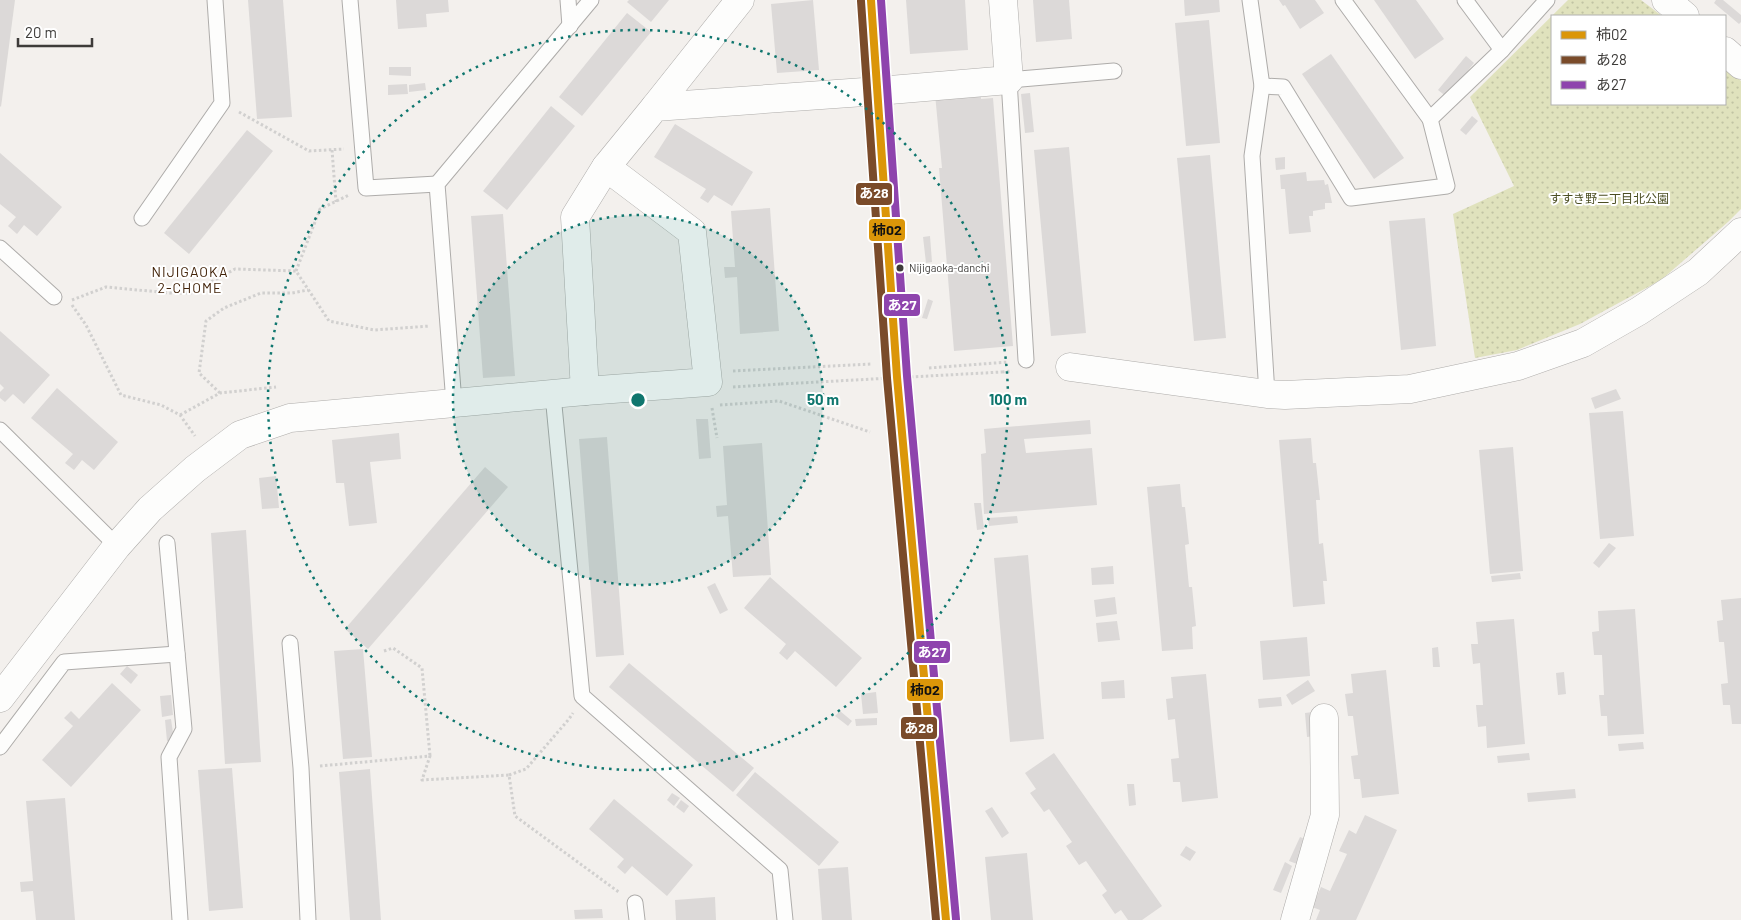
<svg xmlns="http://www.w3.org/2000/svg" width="1741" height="920" viewBox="0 0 1741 920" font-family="Barlow,'Noto Sans JP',sans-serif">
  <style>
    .green { fill: url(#green-dots) }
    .building { fill: #dcd9d8 }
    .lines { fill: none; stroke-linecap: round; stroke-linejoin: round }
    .service-casing { stroke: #aeacaa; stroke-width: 17 }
    .minor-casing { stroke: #aeacaa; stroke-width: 29 }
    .tertiary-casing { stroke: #aeacaa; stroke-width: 29 }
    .path { stroke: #d1d0cf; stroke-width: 3; stroke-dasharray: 2.5 2.5; stroke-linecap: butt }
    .service { stroke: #fdfdfc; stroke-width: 15 }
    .minor { stroke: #fdfdfc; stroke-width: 28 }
    .tertiary { stroke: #fdfdfc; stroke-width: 28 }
    .path-bridge { stroke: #d1d0cf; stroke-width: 3; stroke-dasharray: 2.5 2.5; stroke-linecap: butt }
    .bus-1-casing { stroke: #fff; stroke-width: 11 }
    .bus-2-casing { stroke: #fff; stroke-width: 11 }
    .bus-3-casing { stroke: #fff; stroke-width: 11 }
    .bus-1 { stroke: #db9609; stroke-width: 8 }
    .bus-2 { stroke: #7a4b2a; stroke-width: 8 }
    .bus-3 { stroke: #8e44ad; stroke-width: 8 }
    .ring { fill: none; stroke: #0f766e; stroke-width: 2.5; stroke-dasharray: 2.5 5 }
    .bus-dot { fill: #3d3b39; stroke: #fff; stroke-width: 2 }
    .labels { text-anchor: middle; stroke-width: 4; stroke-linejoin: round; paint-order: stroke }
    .bus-label { font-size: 11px; fill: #3d3b39; stroke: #fff; text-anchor: start }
    .park-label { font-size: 12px; fill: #4b4e23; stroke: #fff }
    .neighbourhood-label { font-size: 14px; letter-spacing: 1px; fill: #412208; stroke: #fff }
    .centre { fill: #0f766e; stroke: #fff; stroke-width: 2.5 }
    .ring-label { font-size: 15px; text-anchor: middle; font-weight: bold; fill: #0f766e; stroke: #fff; stroke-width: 4; stroke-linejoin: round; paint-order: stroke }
    .line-badge { stroke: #fff; stroke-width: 2 }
    .badge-label { font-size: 14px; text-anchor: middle; font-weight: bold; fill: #fff }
    .pale-badge-label { font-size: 14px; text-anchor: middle; font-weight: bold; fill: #111 }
  </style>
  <defs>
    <pattern id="green-dots" width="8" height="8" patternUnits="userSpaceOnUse" patternTransform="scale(1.25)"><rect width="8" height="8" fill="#e0e2bd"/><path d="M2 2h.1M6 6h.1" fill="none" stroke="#c1c3a3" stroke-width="1.8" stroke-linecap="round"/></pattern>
  </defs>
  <rect width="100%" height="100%" fill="#f3f0ed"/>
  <polygon class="green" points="1568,0 1641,0 1662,16 1552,16 1552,104 1725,104 1725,66 1741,81 1741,209 1728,222 1661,280 1580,324 1517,350 1475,358 1453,214 1514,186 1470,97"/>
  <g class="building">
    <polygon points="0,0 15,0 1,107 0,106"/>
    <polygon points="248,0 283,0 292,117 257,119"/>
    <polygon points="396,0 448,0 449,12 426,14 427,27 398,29"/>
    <polygon points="629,0 669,0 651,22 627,2"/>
    <polygon points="813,0 819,70 777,73 771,4"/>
    <polygon points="906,0 965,0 968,50 910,54"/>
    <polygon points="1033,0 1069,0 1072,39 1036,42"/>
    <polygon points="1184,0 1219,0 1220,12 1185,16"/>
    <polygon points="1279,0 1315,0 1324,13 1300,29 1285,5 1283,6"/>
    <polygon points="1374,0 1416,0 1444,39 1415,59"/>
    <polygon points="1716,0 1723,0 1741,15 1741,22 1739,24 1714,3"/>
    <polygon points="627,13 651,32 582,116 559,97"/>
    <polygon points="1209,20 1220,143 1186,146 1175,23"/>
    <polygon points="1331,54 1404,158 1374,179 1302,74"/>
    <polygon points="1466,56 1474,63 1447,97 1438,90"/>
    <polygon points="389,67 411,67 411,76 389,75"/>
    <polygon points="425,83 426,90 409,92 409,85"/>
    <polygon points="407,84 408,94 388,95 388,85"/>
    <polygon points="981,90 981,99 993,98 1013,346 954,351 939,168 942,168 935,94"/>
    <polygon points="1030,93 1034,132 1025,133 1021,94"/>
    <polygon points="551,106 575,126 507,210 483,191"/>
    <polygon points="1472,116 1478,121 1466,135 1460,130"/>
    <polygon points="675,124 753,172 732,206 714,195 708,203 700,198 706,189 654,157"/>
    <polygon points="247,130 273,151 189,254 164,233"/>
    <polygon points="1069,147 1086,333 1051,336 1034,150"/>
    <polygon points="0,153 62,207 37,236 24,225 17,234 8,226 16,217 0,204"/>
    <polygon points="1210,155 1226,338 1194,341 1177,158"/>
    <polygon points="1285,157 1285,169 1276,170 1275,158"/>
    <polygon points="1306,172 1307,181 1324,180 1325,185 1328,184 1332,203 1325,203 1325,209 1313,211 1313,216 1309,216 1311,232 1289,234 1285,189 1281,189 1280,175"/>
    <polygon points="770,208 779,331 740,334 737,277 725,278 724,267 735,267 731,211"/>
    <polygon points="503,214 515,376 483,378 471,216"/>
    <polygon points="1425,218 1436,346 1401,350 1389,221"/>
    <polygon points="930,236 932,262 926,263 923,237"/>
    <polygon points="928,299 933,301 927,319 922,318"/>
    <polygon points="0,331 50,375 24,404 13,394 5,402 0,398 0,392 4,388 0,384"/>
    <polygon points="57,388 118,442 94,470 82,460 74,470 65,463 73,454 31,418"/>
    <polygon points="1616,389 1621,399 1595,409 1591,398"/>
    <polygon points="1623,411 1634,536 1600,539 1589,413"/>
    <polygon points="696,419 708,419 711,458 699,459"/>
    <polygon points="1090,420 1091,434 1024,439 1026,453 1092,448 1097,505 984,514 981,454 986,453 984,429"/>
    <polygon points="399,433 401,459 370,462 377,523 349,526 344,483 336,483 332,440"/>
    <polygon points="607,437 624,655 596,657 579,439"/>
    <polygon points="1311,438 1313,463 1316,463 1320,500 1316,500 1319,544 1323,543 1327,581 1323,581 1325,604 1293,607 1279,440"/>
    <polygon points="762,443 771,575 733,577 728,516 717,517 716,506 727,505 723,446"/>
    <polygon points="1513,447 1523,571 1490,574 1479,450"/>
    <polygon points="485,467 508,487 368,649 345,629"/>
    <polygon points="276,476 279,508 262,509 259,478"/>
    <polygon points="1180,484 1182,507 1185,507 1189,544 1185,545 1189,587 1192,587 1196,626 1192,627 1193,649 1162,651 1147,487"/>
    <polygon points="974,503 981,503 984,529 977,530"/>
    <polygon points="1017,516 1018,523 989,526 988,518"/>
    <polygon points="246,530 261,762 225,764 211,533"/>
    <polygon points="1609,543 1616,548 1599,568 1593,563"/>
    <polygon points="1028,555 1044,739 1010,742 994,558"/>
    <polygon points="1113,566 1114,584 1092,585 1091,568"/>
    <polygon points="1520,573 1521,579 1492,582 1491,576"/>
    <polygon points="770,577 862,658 836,687 795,651 787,660 779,653 786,644 744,608"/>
    <polygon points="715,583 728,610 720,614 707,587"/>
    <polygon points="1115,597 1117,614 1096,617 1094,600"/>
    <polygon points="1741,598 1741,724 1732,724 1730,705 1723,705 1721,684 1728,683 1724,642 1719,642 1717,621 1723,620 1721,600"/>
    <polygon points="1635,609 1644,734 1608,736 1607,716 1601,716 1599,695 1604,695 1602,655 1594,655 1592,632 1599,631 1598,611"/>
    <polygon points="1514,619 1525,744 1487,748 1486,726 1478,727 1476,705 1483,705 1480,663 1473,664 1471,644 1478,644 1476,622"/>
    <polygon points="1117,621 1120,640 1098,642 1096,623"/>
    <polygon points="1307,637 1310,676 1263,680 1260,641"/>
    <polygon points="1438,647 1440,667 1433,667 1432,648"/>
    <polygon points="363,649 372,757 343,759 334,651"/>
    <polygon points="629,663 754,768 733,792 609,687"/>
    <polygon points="127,666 138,675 131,684 120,674"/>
    <polygon points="1386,670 1399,794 1362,798 1360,779 1354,779 1351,756 1358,755 1353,716 1348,716 1345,694 1353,693 1351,674"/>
    <polygon points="1564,672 1566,694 1558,695 1556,673"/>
    <polygon points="1206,674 1218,798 1182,802 1180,782 1173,782 1171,759 1179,758 1175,719 1168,720 1166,699 1173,698 1171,677"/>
    <polygon points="1124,680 1125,698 1102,699 1101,682"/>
    <polygon points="1308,680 1315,691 1292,705 1286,695"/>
    <polygon points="112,683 141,710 71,787 42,760 73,726 64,718 71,711 79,719"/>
    <polygon points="876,692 878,713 863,714 861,694"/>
    <polygon points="171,695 173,715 162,717 160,696"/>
    <polygon points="1281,697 1282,706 1259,708 1258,699"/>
    <polygon points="840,711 852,721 848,726 835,716"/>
    <polygon points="1313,712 1315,736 1307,737 1305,713"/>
    <polygon points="877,718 877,725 856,726 855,719"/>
    <polygon points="171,719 174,740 167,741 165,720"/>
    <polygon points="1643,742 1644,749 1619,751 1618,744"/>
    <polygon points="1054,753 1162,906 1142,920 1128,920 1121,910 1115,914 1102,895 1107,891 1086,861 1079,865 1066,846 1072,842 1049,809 1044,812 1030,793 1036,789 1025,773"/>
    <polygon points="1529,753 1530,760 1498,763 1497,756"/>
    <polygon points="232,768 243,908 209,911 198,770"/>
    <polygon points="370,769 381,920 350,920 339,772"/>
    <polygon points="755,772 839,842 819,866 736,795"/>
    <polygon points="1127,784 1134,784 1136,805 1129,806"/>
    <polygon points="1575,789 1576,798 1528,802 1527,793"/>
    <polygon points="672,793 680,798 674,806 667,800"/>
    <polygon points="65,798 75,920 36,920 33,891 21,892 20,882 33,881 26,801"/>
    <polygon points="614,799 693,865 667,896 632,866 625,874 617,867 624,859 589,829"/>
    <polygon points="681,800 689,806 684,813 676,807"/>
    <polygon points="992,807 1009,833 1002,838 985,811"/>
    <polygon points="1365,815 1397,830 1356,920 1316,920 1320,910 1312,907 1321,887 1330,891 1347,854 1339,851 1349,830 1356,834"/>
    <polygon points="1300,837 1307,840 1297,864 1289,861"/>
    <polygon points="1186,846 1196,852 1190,861 1180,855"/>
    <polygon points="1027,853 1033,920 991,920 985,857"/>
    <polygon points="1285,862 1292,866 1281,893 1273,890"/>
    <polygon points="848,867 852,920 822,920 818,869"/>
    <polygon points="715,897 716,920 676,920 675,900"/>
    <polygon points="602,909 603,918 575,919 574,910"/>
  </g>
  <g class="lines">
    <defs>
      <g id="service">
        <polyline points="350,0 366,188 437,184"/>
        <polyline points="568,0 570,26"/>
        <polyline points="1250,0 1262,86 1252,156 1267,394"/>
        <polyline points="1465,0 1502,50"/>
        <polyline points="1262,86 1283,87 1351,198 1447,186 1430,119 1343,0"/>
        <polyline points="1430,119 1502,50 1547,0"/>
        <polyline points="142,218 222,103 215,0"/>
        <polyline points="0,248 54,297"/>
        <polyline points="1026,360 1009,80 1114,71"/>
        <polyline points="553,395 582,696 780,870 785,920"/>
        <polyline points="454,403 437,184 591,0"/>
        <polyline points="0,430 117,546"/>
        <polyline points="167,543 184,729 169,757 180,920"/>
        <polyline points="290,643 301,768 308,920"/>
        <polyline points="0,747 64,662 177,654"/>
        <polyline points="635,903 637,920"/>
      </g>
      <g id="minor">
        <polyline points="655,107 740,0"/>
        <polyline points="1070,367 1267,394 1285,395 1410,389 1518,366 1583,343 1639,311 1698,272 1741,232"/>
        <polyline points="585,391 575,217 606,167 655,107 878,91 1009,80 1003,0"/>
        <polyline points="0,698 117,546 150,509 195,469 240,435 290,418 585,391 708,382 692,232 606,167"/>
        <polyline points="1295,920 1325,815 1324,718"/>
      </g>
      <g id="tertiary">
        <polyline points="871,0 897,377 946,920"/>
        <polyline points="1666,0 1685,16"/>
        <polyline points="1725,51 1741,65"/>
      </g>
    </defs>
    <use href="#service" class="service-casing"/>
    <use href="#minor" class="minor-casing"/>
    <use href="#tertiary" class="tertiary-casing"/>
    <g class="path">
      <polyline points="239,112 309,151 344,149"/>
      <polyline points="332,150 336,202"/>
      <polyline points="296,271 320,209 349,195"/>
      <polyline points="72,300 106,287 170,293 191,293 235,269 296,271 329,321 374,330 430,326"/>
      <polyline points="72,305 86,325 121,395 161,405 180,415 195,436"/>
      <polyline points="929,368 1008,362"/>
      <polyline points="733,371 871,364"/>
      <polyline points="1002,372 1012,371"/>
      <polyline points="733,387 781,384"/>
      <polyline points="220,393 199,373 206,321 224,308 261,293 292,293 308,290"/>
      <polyline points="720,405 779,401 870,432"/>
      <polyline points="712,408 717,438"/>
      <polyline points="180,415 220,393 276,387"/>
      <polyline points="384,651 393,648 422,668 430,756"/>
      <polyline points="320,766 430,756 422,780 509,775 515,816 620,893"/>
      <polyline points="509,775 526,769 569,719 573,713"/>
    </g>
    <use href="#service" class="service"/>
    <use href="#minor" class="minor"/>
    <use href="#tertiary" class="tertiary"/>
    <polyline class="path-bridge" points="781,384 1002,372"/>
    <defs>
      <polyline id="bus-1" points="871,0 897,377 946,920"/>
      <polyline id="bus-2" points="861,1 887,378 936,920"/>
      <polyline id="bus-3" points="881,0 907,376 956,919"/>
    </defs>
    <use href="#bus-1" class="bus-1-casing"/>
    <use href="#bus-2" class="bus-2-casing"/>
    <use href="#bus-3" class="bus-3-casing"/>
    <use href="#bus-1" class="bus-1"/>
    <use href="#bus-2" class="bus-2"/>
    <use href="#bus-3" class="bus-3"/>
  </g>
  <circle cx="638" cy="400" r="185" fill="#0f766e" fill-opacity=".12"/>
  <g class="ring">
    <circle cx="638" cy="400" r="185"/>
    <circle cx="638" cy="400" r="370"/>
  </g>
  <circle class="bus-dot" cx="900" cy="268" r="4.5"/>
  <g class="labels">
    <g class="bus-label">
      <text x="909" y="272">Nijigaoka-danchi</text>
    </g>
    <g class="park-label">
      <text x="1609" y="203">すすき野二丁目北公園</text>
    </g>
    <g class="neighbourhood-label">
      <text x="190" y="277">NIJIGAOKA<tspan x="190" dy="16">2-CHOME</tspan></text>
    </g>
  </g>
  <circle cx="638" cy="400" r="8" class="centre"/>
  <g class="ring-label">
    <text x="823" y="405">50 m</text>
    <text x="1008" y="405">100 m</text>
  </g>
  <g class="line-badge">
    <rect x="855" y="182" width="38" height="24" rx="5" fill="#7a4b2a"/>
    <rect x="868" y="218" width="38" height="24" rx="5" fill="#db9609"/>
    <rect x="883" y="293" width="38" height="24" rx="5" fill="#8e44ad"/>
    <rect x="913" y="640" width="38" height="24" rx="5" fill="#8e44ad"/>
    <rect x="906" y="678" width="38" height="24" rx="5" fill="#db9609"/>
    <rect x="900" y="716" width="38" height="24" rx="5" fill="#7a4b2a"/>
  </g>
  <g class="badge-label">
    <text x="874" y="198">あ28</text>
    <text x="902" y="310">あ27</text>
    <text x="932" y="657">あ27</text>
    <text x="919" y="733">あ28</text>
  </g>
  <g class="pale-badge-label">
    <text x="887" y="235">柿02</text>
    <text x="925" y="695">柿02</text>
  </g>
  <rect x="1551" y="15" width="175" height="90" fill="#ffffff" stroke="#b1b1b0"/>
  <rect x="1561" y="31" width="25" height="8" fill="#db9609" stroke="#b1b1b0"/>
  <text x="1596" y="40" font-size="15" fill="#3d3b39">柿02</text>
  <rect x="1561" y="56" width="25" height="8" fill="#7a4b2a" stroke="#b1b1b0"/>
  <text x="1596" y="65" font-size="15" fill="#3d3b39">あ28</text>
  <rect x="1561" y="81" width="25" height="8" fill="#8e44ad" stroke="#b1b1b0"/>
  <text x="1596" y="90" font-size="15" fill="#3d3b39">あ27</text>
  <path d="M18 38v8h74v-8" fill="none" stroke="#3d3b39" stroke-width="2.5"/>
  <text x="25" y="38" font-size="15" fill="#3d3b39" stroke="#ffffff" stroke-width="4" paint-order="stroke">20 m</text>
</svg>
